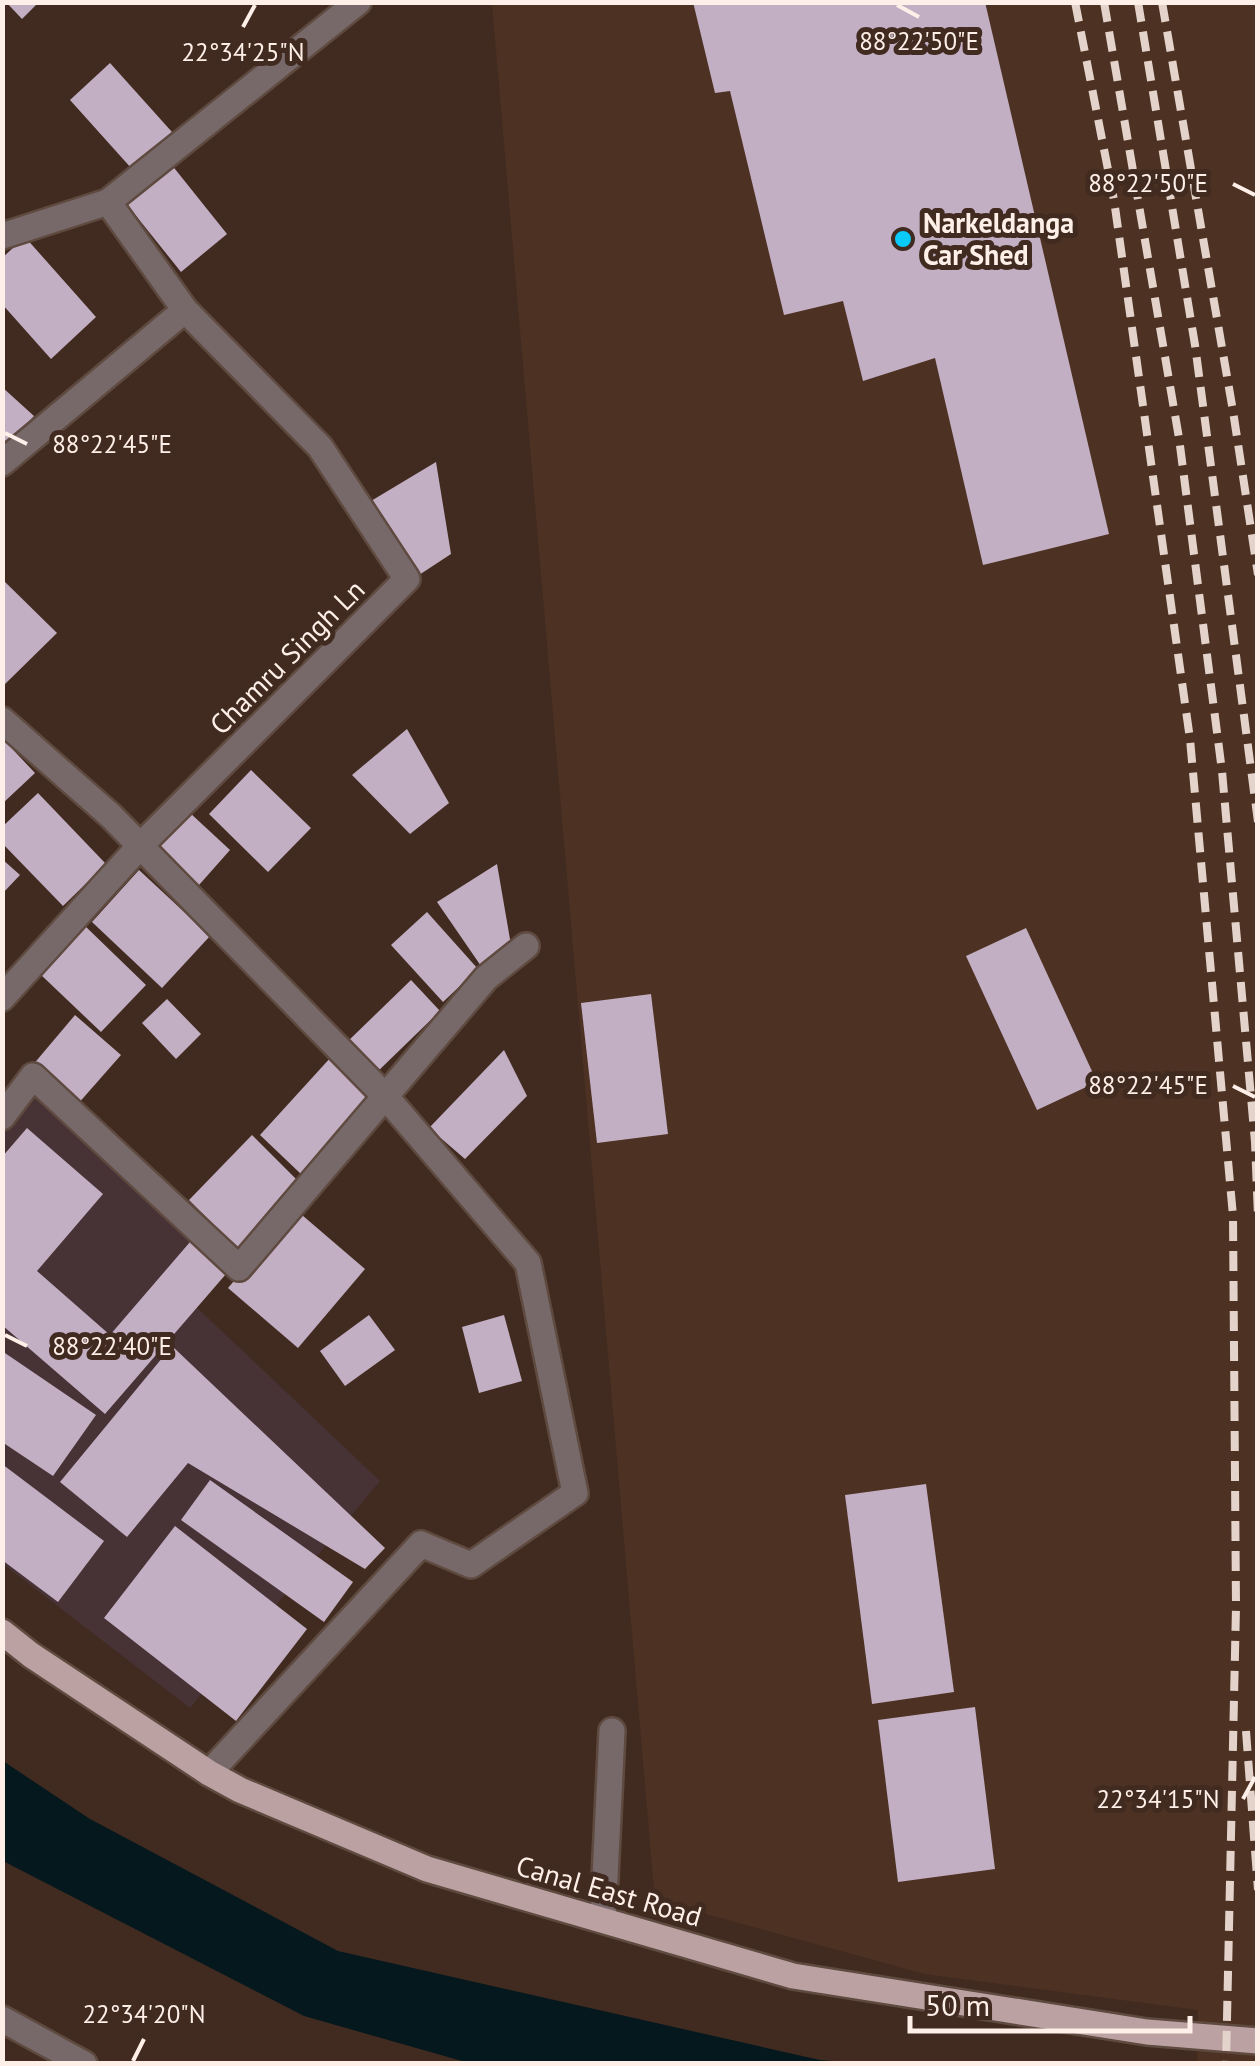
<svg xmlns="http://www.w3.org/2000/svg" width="1260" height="2066" viewBox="0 0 1260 2066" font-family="'PT Sans',sans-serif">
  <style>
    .built { fill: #4d3223 }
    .industrial { fill: #473235 }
    .water { fill: #04181d }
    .building { fill: #c3afc4 }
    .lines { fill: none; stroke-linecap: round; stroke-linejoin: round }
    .minor-casing { stroke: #5f4a40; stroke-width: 30 }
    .major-casing { stroke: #5f4a40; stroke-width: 30 }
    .minor { stroke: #77696a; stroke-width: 25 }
    .major { stroke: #bca1a3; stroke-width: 25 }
    .rail { stroke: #e3d3cb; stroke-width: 8; stroke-dasharray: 20 10; stroke-linecap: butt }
    .ticks { fill: none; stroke: #feefe8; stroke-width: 4 }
    .poi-dot { fill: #0acafa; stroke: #412b20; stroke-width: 4 }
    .labels { text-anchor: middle; stroke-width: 10; stroke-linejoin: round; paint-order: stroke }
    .poi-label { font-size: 28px; font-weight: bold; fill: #feefe8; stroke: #412b20; text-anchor: start }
    .street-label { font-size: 28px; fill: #feefe8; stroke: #412b20 }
    .ticks-label { font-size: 25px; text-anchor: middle; fill: #feefe8; stroke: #412b20; stroke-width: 10; stroke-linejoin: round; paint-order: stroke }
  </style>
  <rect width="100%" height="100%" fill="#412b20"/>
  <polygon class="built" points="492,3 1257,3 1257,2063 1197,2063 1198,2010 925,1974 655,1900"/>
  <polygon class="industrial" points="35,1068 195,1209 189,1300 380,1481 190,1708 3,1564 2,1103"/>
  <polygon class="water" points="3,1761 90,1819 338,1951 820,2060 859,2063 469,2063 304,2016 3,1861"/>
  <g class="building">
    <polygon points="6,2 39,2 22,19"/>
    <polygon points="693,2 985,2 1109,534 983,565 935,358 863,381 843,301 784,315 730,91 715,93"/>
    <polygon points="110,63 172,132 132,169 70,100"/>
    <polygon points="167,159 227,234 181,272 121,197"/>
    <polygon points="25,237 96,317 51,359 2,304 2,258"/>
    <polygon points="2,387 34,416 6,447 2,444"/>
    <polygon points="436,462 451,554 419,575 371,501"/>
    <polygon points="2,579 57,633 2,687"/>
    <polygon points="407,729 449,803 410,834 352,775"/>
    <polygon points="2,738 35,773 2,804"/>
    <polygon points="251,770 311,828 268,872 209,814"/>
    <polygon points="38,793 106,864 63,906 2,843 2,827"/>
    <polygon points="189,812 230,850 199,885 157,847"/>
    <polygon points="2,859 20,875 2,894"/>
    <polygon points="497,864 511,945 481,966 437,902"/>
    <polygon points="139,870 210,936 162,988 92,922"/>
    <polygon points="427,912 478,969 443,1002 391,945"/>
    <polygon points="84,925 146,985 101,1032 39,973"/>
    <polygon points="1026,928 1097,1082 1037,1110 966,956"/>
    <polygon points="411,980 440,1011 373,1076 344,1045"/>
    <polygon points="651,994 668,1134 597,1143 581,1003"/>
    <polygon points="167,999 201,1034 176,1059 142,1023"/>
    <polygon points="75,1015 121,1055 77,1105 32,1066"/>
    <polygon points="504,1050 527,1096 465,1159 429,1128"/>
    <polygon points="332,1056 375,1097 302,1175 260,1135"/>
    <polygon points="27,1128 103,1194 37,1271 110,1335 190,1242 226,1274 105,1414 2,1325 2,1157"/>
    <polygon points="252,1135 304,1187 240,1251 189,1200"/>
    <polygon points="295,1209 365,1269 298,1348 228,1288"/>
    <polygon points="369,1315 395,1350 345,1386 320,1351"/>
    <polygon points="504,1315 522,1381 479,1393 462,1327"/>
    <polygon points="172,1346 385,1548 365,1569 188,1463 127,1537 60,1482"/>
    <polygon points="2,1351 96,1415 53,1476 2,1442"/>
    <polygon points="2,1464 104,1541 58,1602 2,1560"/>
    <polygon points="210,1480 353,1582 324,1622 181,1520"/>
    <polygon points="926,1484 954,1692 872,1704 845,1495"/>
    <polygon points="175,1526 307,1629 236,1721 104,1618"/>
    <polygon points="975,1707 995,1869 898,1882 878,1720"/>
  </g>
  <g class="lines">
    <defs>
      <g id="minor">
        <polyline points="2,236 108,202 358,2"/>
        <polyline points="2,463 185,310"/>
        <polyline points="2,720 111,816 386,1097 528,1263 575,1493 471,1565 421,1544 209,1773"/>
        <polyline points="2,998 140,846 407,579 320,447 185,310 108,202"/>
        <polyline points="2,1117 33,1076 239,1268 486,978 526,946"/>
        <polyline points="603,1920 612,1731"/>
        <polyline points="2,2019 84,2064"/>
      </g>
      <polyline id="major" points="2,1632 31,1655 209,1773 240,1790 427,1869 793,1976 1147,2032 1258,2041"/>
    </defs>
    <use href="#minor" class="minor-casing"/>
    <use href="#major" class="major-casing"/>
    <use href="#minor" class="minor"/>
    <use href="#major" class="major"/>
    <g class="rail">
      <polyline points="1075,2 1114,200 1190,739 1233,1216 1236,1607 1226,2064"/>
      <polyline points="1104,2 1179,438 1222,771 1255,1142 1258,1217"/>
      <polyline points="1138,2 1195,345 1258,822"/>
      <polyline points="1162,2 1233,411 1258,575"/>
      <polyline points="1246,1731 1258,1890"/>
    </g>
  </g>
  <path class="ticks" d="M897,5L919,17M243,27L255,5M1233,184L1255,195M5,433L27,444M1233,1086L1255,1097M5,1335L27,1346M1243,1799L1255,1777M133,2061L144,2039"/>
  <circle class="poi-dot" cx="903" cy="239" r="10"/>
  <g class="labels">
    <g class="poi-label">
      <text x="923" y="233">Narkeldanga<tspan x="923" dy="32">Car Shed</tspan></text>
    </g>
    <g class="street-label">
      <text transform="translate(287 657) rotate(-45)" y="10">Chamru Singh Ln</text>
      <text transform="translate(609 1891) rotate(16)" y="10">Canal East Road</text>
    </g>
  </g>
  <g class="ticks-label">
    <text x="919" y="50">88°22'50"E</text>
    <text x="243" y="61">22°34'25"N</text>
    <text x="1148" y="192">88°22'50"E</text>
    <text x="112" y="453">88°22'45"E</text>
    <text x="1148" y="1094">88°22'45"E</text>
    <text x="112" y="1355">88°22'40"E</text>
    <text x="1158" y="1808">22°34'15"N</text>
    <text x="144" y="2023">22°34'20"N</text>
  </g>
  <rect width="1260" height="2066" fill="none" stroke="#feefe8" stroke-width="10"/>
  <path d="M910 2016v15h280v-15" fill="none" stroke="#feefe8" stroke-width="5"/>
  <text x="925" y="2016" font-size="30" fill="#feefe8" stroke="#412b20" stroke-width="8" paint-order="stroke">50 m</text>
</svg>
